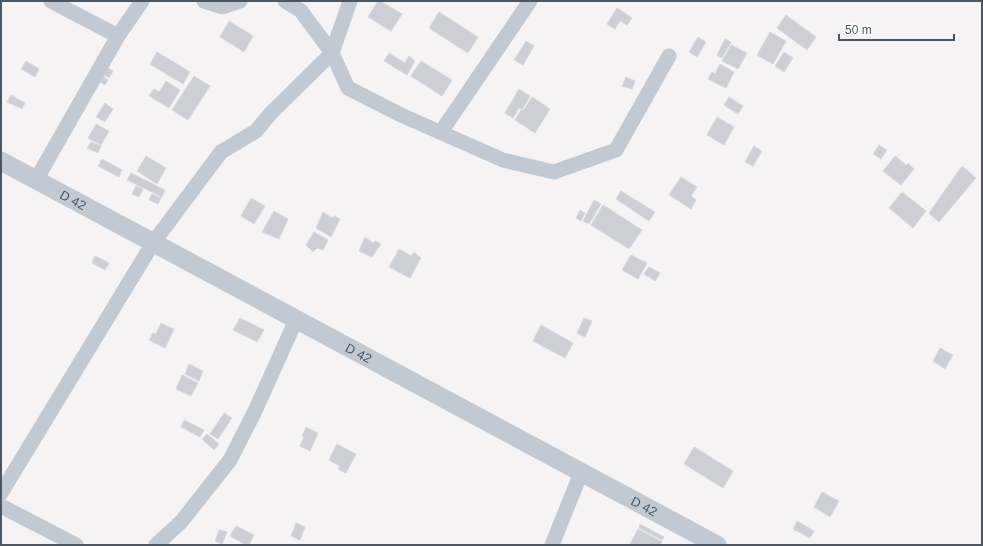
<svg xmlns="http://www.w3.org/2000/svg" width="983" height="546" viewBox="0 0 983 546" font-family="Helvetica,sans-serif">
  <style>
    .building { fill: #cdcfd5; stroke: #d7d9de }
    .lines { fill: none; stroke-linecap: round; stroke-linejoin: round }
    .minor { stroke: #c1cad2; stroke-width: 15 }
    .tertiary { stroke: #c1cad2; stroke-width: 19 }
    .labels { text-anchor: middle; stroke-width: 3.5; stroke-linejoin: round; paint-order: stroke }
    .street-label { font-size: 13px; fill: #4a5661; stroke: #fff }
  </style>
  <rect width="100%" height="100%" fill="#f5f3f3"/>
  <g class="building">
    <polygon points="378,1 380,1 402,14 391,31 368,17"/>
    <polygon points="617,8 632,18 627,25 620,21 615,29 607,24"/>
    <polygon points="439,12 478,37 468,53 429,28"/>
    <polygon points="786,15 816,37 807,50 777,28"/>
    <polygon points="229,21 253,36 244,52 220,37"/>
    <polygon points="770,32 786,41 773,64 757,55"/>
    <polygon points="698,37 706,42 697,57 689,52"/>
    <polygon points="725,39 731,42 722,58 717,55"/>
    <polygon points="526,41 534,46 523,65 514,60"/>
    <polygon points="731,45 747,53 738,69 722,61"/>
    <polygon points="157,52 190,72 183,84 150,64"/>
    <polygon points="784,52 793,58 784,72 775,66"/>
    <polygon points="389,53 405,63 409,56 415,61 407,75 384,61"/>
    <polygon points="26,61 39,69 35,77 21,69"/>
    <polygon points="421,61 452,80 442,96 411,76"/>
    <polygon points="720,64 734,72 726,88 708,79 712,72 715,74"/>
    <polygon points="108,68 113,71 109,78 104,75"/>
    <polygon points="103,76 108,80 105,85 99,81"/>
    <polygon points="194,76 210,86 188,120 172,110"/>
    <polygon points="626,77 635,81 632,89 622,86"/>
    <polygon points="166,81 180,90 169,108 149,96 154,89 159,92"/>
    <polygon points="519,89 530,96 522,110 519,108 513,118 505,113"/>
    <polygon points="11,95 25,103 22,109 7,102"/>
    <polygon points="532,97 550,109 535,133 515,120 521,110 523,111"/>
    <polygon points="729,97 743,106 738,114 724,105"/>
    <polygon points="105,103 113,109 105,122 96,117"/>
    <polygon points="717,117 734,127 724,145 707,135"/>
    <polygon points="96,124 109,131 101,145 88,138"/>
    <polygon points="91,142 101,146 98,153 87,148"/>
    <polygon points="879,145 887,150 881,159 873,154"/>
    <polygon points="754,146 762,151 753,166 745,162"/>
    <polygon points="146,156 166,168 157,184 137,171"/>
    <polygon points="895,156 906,165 908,163 914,169 901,185 883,171"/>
    <polygon points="102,159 122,170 119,177 98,166"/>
    <polygon points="962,166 976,178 939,222 929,213"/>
    <polygon points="131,173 165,190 162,197 127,180"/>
    <polygon points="681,177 697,187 691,196 696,200 691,209 669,195"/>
    <polygon points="136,186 143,189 139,197 132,194"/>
    <polygon points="621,191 655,212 649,221 616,199"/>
    <polygon points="902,192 926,211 913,228 889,208"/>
    <polygon points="152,194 161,198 158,204 149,200"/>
    <polygon points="251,198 265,206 254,224 241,216"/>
    <polygon points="594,200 601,204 589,224 583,221"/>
    <polygon points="603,205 642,230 629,249 591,225"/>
    <polygon points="580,210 585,213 581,221 576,218"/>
    <polygon points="274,211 288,219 279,239 262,232"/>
    <polygon points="323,212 332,218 335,216 340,219 331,237 316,228"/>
    <polygon points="314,232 328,240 323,250 317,248 313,252 306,245"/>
    <polygon points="365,237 373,243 375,241 381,244 372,257 359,251"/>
    <polygon points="399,249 411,256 414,252 421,258 410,278 389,267"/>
    <polygon points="631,255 647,263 638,279 622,270"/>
    <polygon points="95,256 109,263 105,270 92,263"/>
    <polygon points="649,267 660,273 655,281 644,274"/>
    <polygon points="240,318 264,330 257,342 233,330"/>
    <polygon points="584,318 592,321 585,337 577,333"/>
    <polygon points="161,323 174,329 165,348 149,340 153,333 156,334"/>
    <polygon points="541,325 573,343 565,358 533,341"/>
    <polygon points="940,348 953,355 945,369 933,361"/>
    <polygon points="189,364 203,371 199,381 185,374"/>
    <polygon points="182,375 198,383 191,396 176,389"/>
    <polygon points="224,413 232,418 218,439 210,434"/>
    <polygon points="184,420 204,430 200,437 181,427"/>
    <polygon points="306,427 318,433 310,451 300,446 304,437 302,436"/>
    <polygon points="207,434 219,444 214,450 202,439"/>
    <polygon points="337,444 356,454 346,473 338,469 340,466 329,460"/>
    <polygon points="694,447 733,471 723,488 684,464"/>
    <polygon points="822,492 839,501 830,517 814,507"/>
    <polygon points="797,521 814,531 810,538 793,529"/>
    <polygon points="296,523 305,527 300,540 291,536"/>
    <polygon points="640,524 664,537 662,540 639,528"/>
    <polygon points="236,526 254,535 249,545 246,545 230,536"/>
    <polygon points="638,529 662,542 660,545 633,545 630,544"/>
    <polygon points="219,530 227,532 222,544 215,541"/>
  </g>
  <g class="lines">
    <g class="minor">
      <polyline points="51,1 118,36"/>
      <polyline points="204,1 223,7 240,1"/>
      <polyline points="285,1 301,11 332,53 348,88 401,115 503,160 554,172 616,150 669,56"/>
      <polyline points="441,132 530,1"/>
      <polyline points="36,180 118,36 142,1"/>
      <polyline points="1,493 153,243 221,152 256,131 271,113 332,53 350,1"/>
      <polyline points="1,506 76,545"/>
      <polyline points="156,545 181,522 230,460 255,411 296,320"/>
      <polyline points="552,545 581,473"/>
    </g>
    <path class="tertiary" id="s1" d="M1,161L717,545"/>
  </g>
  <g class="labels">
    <g class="street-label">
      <text dy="5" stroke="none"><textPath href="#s1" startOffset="82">D 42</textPath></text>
      <text dy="5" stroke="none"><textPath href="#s1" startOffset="406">D 42</textPath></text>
      <text dy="5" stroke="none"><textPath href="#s1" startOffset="730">D 42</textPath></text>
    </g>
  </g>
  <rect width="983" height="546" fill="none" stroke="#4a5661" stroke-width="4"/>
  <path d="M839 34v6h115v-6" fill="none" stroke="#4a5661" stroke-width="2"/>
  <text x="845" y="34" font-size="12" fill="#4a5661" stroke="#ffffff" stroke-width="3" paint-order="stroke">50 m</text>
</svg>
